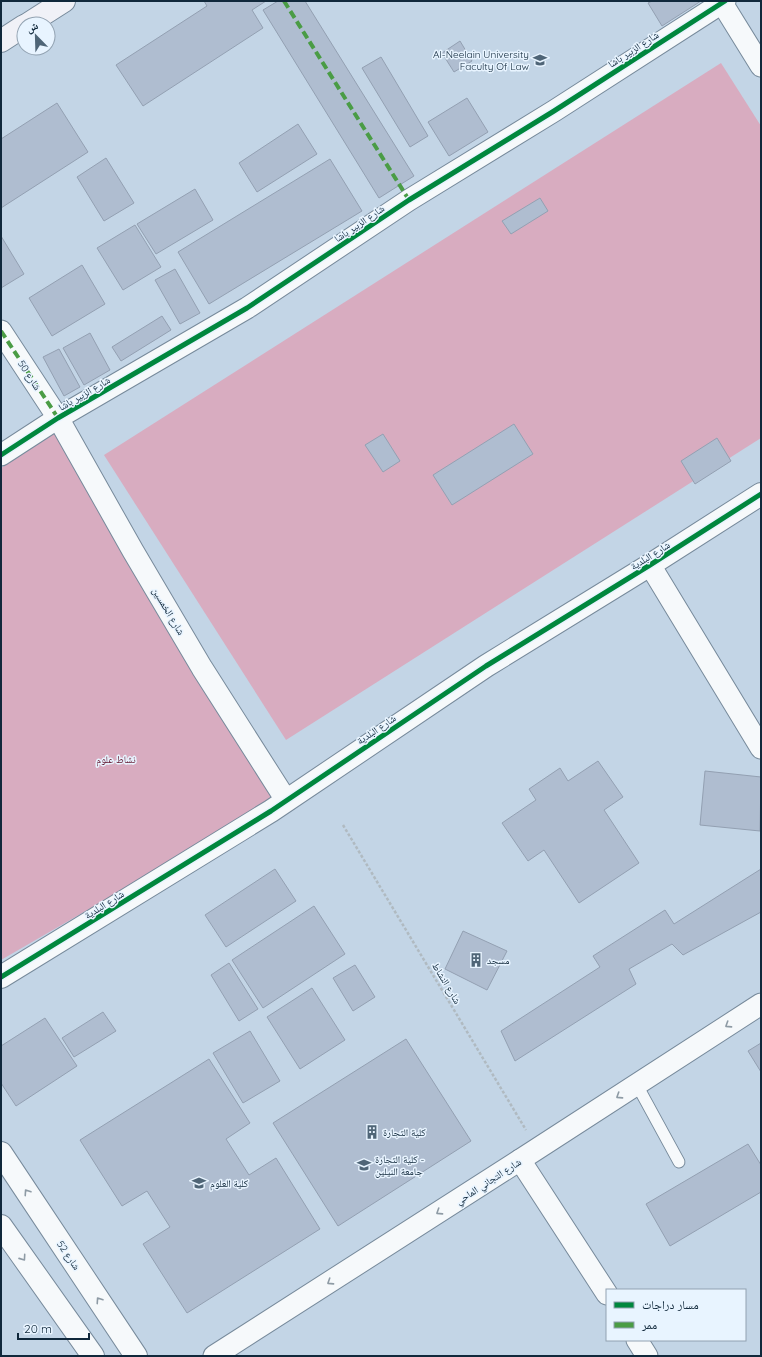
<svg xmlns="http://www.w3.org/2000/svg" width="762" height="1357" viewBox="0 0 762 1357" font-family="Quicksand,'Noto Naskh Arabic',sans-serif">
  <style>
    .green { fill: #d8acc0 }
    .building { fill: #afbdd0; stroke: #93a0b2 }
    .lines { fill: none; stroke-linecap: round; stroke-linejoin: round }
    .service-casing { stroke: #778a9b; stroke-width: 13 }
    .minor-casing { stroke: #778a9b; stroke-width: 23 }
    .tertiary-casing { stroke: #778a9b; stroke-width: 24 }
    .secondary-casing { stroke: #778a9b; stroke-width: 24 }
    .path { stroke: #b0bac1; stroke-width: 2.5; stroke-dasharray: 3 2; stroke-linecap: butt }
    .service { stroke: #f6f9fb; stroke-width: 11 }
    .minor { stroke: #f6f9fb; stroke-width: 21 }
    .tertiary { stroke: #f6f9fb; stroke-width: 22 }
    .secondary { stroke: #f0f1f7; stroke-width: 22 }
    .quiet { stroke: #4a9c45; stroke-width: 4; stroke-dasharray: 8 4; stroke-linecap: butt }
    .cycleway-casing { stroke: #e8f4ff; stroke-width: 8 }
    .cycleway { stroke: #00873e; stroke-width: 5 }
    .oneway { stroke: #8e9ba5 }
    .labels { text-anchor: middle; stroke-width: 3; stroke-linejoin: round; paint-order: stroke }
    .street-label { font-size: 10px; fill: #10283b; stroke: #e8f4ff }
    .poi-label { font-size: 10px; fill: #10283b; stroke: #e8f4ff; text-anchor: start }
    .park-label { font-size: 10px; fill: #63162f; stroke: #e8f4ff }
  </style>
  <rect width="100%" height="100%" fill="#c3d5e6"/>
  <g class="green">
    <polygon points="721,63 761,126 761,438 286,740 104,455"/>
    <polygon points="60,430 274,802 1,960 1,468"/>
  </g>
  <g class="building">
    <polygon points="204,1 266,1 252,10 263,28 143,106 116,65 207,6"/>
    <polygon points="278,1 305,1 414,176 379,198 263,10"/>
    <polygon points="652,1 701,1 662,26 648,3"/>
    <polygon points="460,41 472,61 454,72 442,53"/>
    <polygon points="381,57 428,136 410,147 362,68"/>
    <polygon points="467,98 488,132 449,156 428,122"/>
    <polygon points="57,103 88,152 1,208 1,139"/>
    <polygon points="298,124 317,154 257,192 239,163"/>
    <polygon points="106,158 134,203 104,221 77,177"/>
    <polygon points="330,159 362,211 209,304 178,252"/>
    <polygon points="195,189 213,220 156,254 137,224"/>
    <polygon points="540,198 548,211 511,234 502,221"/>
    <polygon points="135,225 161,267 123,290 97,248"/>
    <polygon points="1,236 24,274 1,288"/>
    <polygon points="82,265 105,304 52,336 29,298"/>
    <polygon points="175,269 200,313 180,324 155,280"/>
    <polygon points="162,316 171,330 121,361 112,347"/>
    <polygon points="90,333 110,370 84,385 63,348"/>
    <polygon points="59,349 80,387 64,396 43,357"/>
    <polygon points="514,424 533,454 452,505 433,475"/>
    <polygon points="383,434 400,461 383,472 365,445"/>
    <polygon points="717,438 731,461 695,484 681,461"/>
    <polygon points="598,761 623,797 604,810 639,863 579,903 544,850 528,861 502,823 536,800 529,789 560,768 568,781"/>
    <polygon points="705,771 761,777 760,831 700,825"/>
    <polygon points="275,869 296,901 226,947 205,915"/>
    <polygon points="761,869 761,912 683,955 672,944 629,969 636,984 515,1061 501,1031 600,967 593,956 665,910 674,924"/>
    <polygon points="314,906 345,954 263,1008 232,960"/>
    <polygon points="463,931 507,951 487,990 445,969"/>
    <polygon points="229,963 258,1009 239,1021 211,975"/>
    <polygon points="355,965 375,997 353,1011 333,978"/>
    <polygon points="312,988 345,1040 300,1069 267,1017"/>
    <polygon points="103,1012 116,1031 74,1057 62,1038"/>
    <polygon points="45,1018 77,1066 16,1106 1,1083 1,1046"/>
    <polygon points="250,1031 280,1081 243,1103 213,1053"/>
    <polygon points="406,1039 471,1141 338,1226 273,1123"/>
    <polygon points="761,1043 761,1072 748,1051"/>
    <polygon points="209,1059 250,1123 226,1139 249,1175 276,1158 320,1229 187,1313 143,1244 170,1227 147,1191 122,1206 80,1140"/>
    <polygon points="748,1144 761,1165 761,1192 670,1246 646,1204"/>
  </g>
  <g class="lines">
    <defs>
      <polyline id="service" points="637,1085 679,1162"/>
      <g id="minor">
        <polyline points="722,3 761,66"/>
        <polyline points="1,331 58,418 133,551 202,668 286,800"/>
        <polyline points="1,455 58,418 247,308 409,200 554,111 725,1"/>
        <polyline points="650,565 761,748"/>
        <polyline points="520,1160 607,1294"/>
        <polyline points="637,1340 647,1356"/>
        <polyline points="214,1356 520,1160 761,1004"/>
      </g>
      <g id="tertiary">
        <polyline points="1,977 271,811 486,666 650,565 761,494"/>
        <polyline points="1,1153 136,1356"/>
        <polyline points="1,1226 93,1356"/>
      </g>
      <g id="secondary">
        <polyline points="28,24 64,1"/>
        <polyline points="1,41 24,26"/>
      </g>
    </defs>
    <use href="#service" class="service-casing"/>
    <use href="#minor" class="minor-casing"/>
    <use href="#tertiary" class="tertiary-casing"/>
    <use href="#secondary" class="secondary-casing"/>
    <polyline class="path" points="343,825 526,1130"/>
    <use href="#service" class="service"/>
    <use href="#minor" class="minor"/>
    <use href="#tertiary" class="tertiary"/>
    <use href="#secondary" class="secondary"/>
    <g class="quiet">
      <polyline points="284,1 409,200"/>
      <polyline points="1,331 58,418"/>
    </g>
    <defs>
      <g id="cycleway">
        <polyline points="1,455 58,418 247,308 409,200 554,111 725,1"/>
        <polyline points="1,977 271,811 486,666 650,565 761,494"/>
      </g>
    </defs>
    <use href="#cycleway" class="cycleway-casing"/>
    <use href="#cycleway" class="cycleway"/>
  </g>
  <defs><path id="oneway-chevron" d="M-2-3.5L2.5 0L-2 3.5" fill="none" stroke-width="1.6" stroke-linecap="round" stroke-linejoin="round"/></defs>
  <g class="oneway">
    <use href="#oneway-chevron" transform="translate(728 1025) rotate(147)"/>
    <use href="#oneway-chevron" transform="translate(619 1096) rotate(147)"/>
    <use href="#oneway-chevron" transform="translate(27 1192) rotate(-124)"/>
    <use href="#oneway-chevron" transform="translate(439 1212) rotate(147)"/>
    <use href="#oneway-chevron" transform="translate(23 1258) rotate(55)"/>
    <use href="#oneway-chevron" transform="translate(330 1282) rotate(147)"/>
    <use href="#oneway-chevron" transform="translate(99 1300) rotate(-124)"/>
  </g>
  <defs>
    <symbol id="university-bare" viewBox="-9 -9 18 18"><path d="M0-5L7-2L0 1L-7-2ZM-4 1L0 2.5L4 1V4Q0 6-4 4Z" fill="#4f6577" stroke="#e8f4ff" stroke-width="2.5" paint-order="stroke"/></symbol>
    <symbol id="building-bare" viewBox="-9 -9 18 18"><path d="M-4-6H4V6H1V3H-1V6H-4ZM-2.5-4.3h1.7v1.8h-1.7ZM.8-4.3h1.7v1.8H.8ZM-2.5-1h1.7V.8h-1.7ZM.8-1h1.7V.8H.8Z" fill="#4f6577" stroke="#e8f4ff" stroke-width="2.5" paint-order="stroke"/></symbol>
  </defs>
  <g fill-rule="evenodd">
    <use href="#university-bare" x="530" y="50" width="20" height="20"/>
    <use href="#building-bare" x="466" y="950" width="20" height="20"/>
    <use href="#building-bare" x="362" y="1122" width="20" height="20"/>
    <use href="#university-bare" x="354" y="1155" width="20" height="20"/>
    <use href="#university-bare" x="189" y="1173" width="20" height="20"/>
  </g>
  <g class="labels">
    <g class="street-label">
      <text transform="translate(633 49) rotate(-33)" y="4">شارع الزبير باشا</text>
      <text transform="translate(359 223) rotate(-34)" y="4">شارع الزبير باشا</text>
      <text transform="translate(30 375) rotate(57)" y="4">شارع 50</text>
      <text transform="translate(84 393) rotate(-30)" y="4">شارع الزبير باشا</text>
      <text transform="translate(650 555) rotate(-32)" y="4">شارع البلدية</text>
      <text transform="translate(169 611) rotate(59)" y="4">شارع الخمسين</text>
      <text transform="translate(376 729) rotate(-34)" y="4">شارع البلدية</text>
      <text transform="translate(104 904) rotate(-32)" y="4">شارع البلدية</text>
      <text transform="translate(447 983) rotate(59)" y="4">شارع النشاط</text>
      <text transform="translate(488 1181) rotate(-33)" y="4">شارع التجاني الماحي</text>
      <text transform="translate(69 1255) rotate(56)" y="4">شارع 52</text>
    </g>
    <g class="poi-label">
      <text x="529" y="58" text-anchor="end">Al-Neelain University<tspan x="529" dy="12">Faculty Of Law</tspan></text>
      <text x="487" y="964">مسجد</text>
      <text x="383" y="1136">كلية التجارة</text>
      <text x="375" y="1163">كلية التجارة -<tspan x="375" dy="12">جامعة النيلين</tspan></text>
      <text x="210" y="1187">كلية العلوم</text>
    </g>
    <g class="park-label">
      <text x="116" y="763">نشاط علوم</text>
    </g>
  </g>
  <rect width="762" height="1357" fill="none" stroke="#10283b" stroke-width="4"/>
  <rect x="606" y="1289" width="140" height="52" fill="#e8f4ff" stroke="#92a2b1"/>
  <rect x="614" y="1302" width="20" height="6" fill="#00873e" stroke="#92a2b1"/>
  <text x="642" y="1309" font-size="12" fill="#10283b">مسار دراجات</text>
  <rect x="614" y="1322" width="20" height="6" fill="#4a9c45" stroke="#92a2b1"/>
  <text x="642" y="1329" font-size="12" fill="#10283b">ممر</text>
  <g transform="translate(36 36) rotate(337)"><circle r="19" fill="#e8f4ff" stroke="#92a2b1"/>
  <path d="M0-3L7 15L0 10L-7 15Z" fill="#4f6577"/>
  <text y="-6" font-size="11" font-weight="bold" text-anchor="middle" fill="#10283b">ش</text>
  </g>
  <path d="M18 1333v6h71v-6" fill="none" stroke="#10283b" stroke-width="2"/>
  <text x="24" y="1333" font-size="12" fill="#10283b" stroke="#e8f4ff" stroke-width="3" paint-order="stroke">20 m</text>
</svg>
